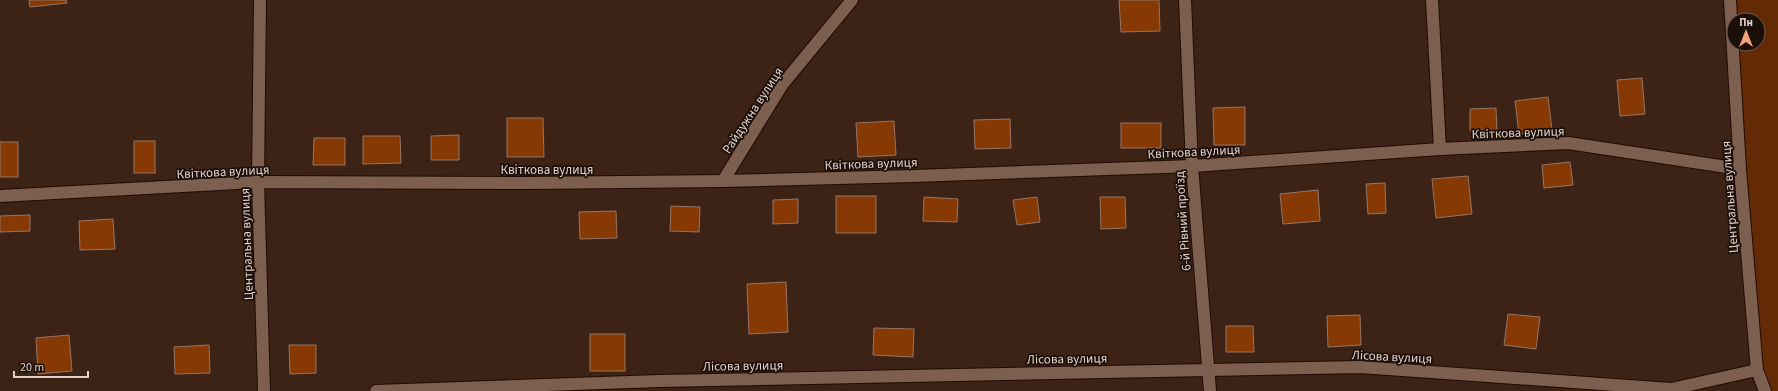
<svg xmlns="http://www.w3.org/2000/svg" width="1778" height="391" viewBox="0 0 1778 391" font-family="'Source Sans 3',sans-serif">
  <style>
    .green { fill: #632a05; fill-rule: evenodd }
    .building { fill: #863902; stroke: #957667 }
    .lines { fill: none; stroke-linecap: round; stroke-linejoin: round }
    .minor-casing { stroke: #220b02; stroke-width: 14 }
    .minor { stroke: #7d5f50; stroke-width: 12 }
    .labels { text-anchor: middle; stroke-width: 3.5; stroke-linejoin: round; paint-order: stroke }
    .street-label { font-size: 13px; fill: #e1d0c8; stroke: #1b0f0a }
  </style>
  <rect width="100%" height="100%" fill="#3c2315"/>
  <path class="green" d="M1730,0H1778V391H1765L1757,370ZM1734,20H1758V44H1734Z"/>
  <g class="building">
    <polygon points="29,0 66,0 67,3 30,7"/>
    <polygon points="1119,0 1159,0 1160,31 1121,32"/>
    <polygon points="1642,78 1645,114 1620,116 1617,80"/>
    <polygon points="1548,97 1552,130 1519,134 1515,101"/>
    <polygon points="1245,107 1245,145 1214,145 1213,108"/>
    <polygon points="1496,108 1497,131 1470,131 1470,109"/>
    <polygon points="507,118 543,118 544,157 507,157"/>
    <polygon points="1010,119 1011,148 975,149 974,120"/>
    <polygon points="894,121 896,155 858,157 856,123"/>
    <rect x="1121" y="123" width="40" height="25"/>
    <polygon points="459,135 459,160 431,160 431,136"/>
    <polygon points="363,136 400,136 401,163 363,164"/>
    <polygon points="314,138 345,138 345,165 313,165"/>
    <rect x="134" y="141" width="21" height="32"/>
    <rect x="0" y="142" width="18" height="35"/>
    <polygon points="1570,162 1573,185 1544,188 1542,165"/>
    <polygon points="1468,176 1472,214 1436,218 1432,179"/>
    <polygon points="1385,183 1386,213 1368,214 1366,184"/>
    <polygon points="1318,190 1320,221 1283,224 1280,194"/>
    <rect x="836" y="196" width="40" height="37"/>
    <polygon points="924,197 958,199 957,222 923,221"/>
    <polygon points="1037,197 1040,222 1017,225 1013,200"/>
    <polygon points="1100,197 1125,197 1126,228 1101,229"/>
    <polygon points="798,199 798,223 773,224 773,200"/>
    <polygon points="671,206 700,207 699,232 670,231"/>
    <polygon points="616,211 617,238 580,239 579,212"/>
    <polygon points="30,215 30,231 0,232 0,216"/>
    <polygon points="113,219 115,249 80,250 79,221"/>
    <polygon points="786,282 788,332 749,334 747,284"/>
    <polygon points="1508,314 1540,317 1536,349 1504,345"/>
    <polygon points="1360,315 1361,345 1328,347 1327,316"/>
    <polygon points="1226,326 1253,326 1254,352 1226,352"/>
    <polygon points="874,328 914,329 913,357 873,355"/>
    <rect x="590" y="334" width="35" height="37"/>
    <polygon points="69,335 72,371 38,374 36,338"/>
    <polygon points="209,345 210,373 175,374 174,347"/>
    <polygon points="289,345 316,345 316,373 290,374"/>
  </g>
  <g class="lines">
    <defs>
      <g id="minor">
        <polyline points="260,0 258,182 264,391"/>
        <polyline points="1185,0 1192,166 1210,391"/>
        <polyline points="1432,0 1440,149"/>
        <polyline points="1730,0 1740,169 1757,370 1765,391"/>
        <polyline points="723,181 782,85 852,0"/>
        <polyline points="0,196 258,182 528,183 723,181 914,176 1192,166 1440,149 1568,143 1740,169"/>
        <polyline points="376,391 659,381 1360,367 1671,389 1757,370"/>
      </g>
    </defs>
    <use href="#minor" class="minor-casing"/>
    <use href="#minor" class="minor"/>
  </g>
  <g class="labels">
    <g class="street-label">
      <text transform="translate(752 110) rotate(-57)" y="5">Райдужна вулиця</text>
      <text transform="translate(1518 132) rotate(-2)" y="5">Квіткова вулиця</text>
      <text transform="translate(1194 151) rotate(-3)" y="5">Квіткова вулиця</text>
      <text transform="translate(871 163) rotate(-2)" y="5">Квіткова вулиця</text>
      <text x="547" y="174">Квіткова вулиця</text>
      <text transform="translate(223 171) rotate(-3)" y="5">Квіткова вулиця</text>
      <text transform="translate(1729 197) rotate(-94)" y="5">Центральна вулиця</text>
      <text transform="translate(1182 221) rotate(-94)" y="5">6-й Рівний проїзд</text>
      <text transform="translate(246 244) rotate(-92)" y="5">Центральна вулиця</text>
      <text transform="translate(1392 356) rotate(3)" y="5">Лісова вулиця</text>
      <text transform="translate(1067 358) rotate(-1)" y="5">Лісова вулиця</text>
      <text transform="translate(743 365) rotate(-1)" y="5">Лісова вулиця</text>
    </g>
  </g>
  <g transform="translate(1746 32)"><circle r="19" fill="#1b0f0a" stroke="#6a5c56"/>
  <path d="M0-3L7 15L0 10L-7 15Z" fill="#f0a27a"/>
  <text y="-6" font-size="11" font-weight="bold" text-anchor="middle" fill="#e1d0c8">Пн</text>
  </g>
  <path d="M14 371v6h74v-6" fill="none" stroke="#e1d0c8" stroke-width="2"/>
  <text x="20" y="371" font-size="12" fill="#e1d0c8" stroke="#1b0f0a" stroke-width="3" paint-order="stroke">20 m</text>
</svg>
